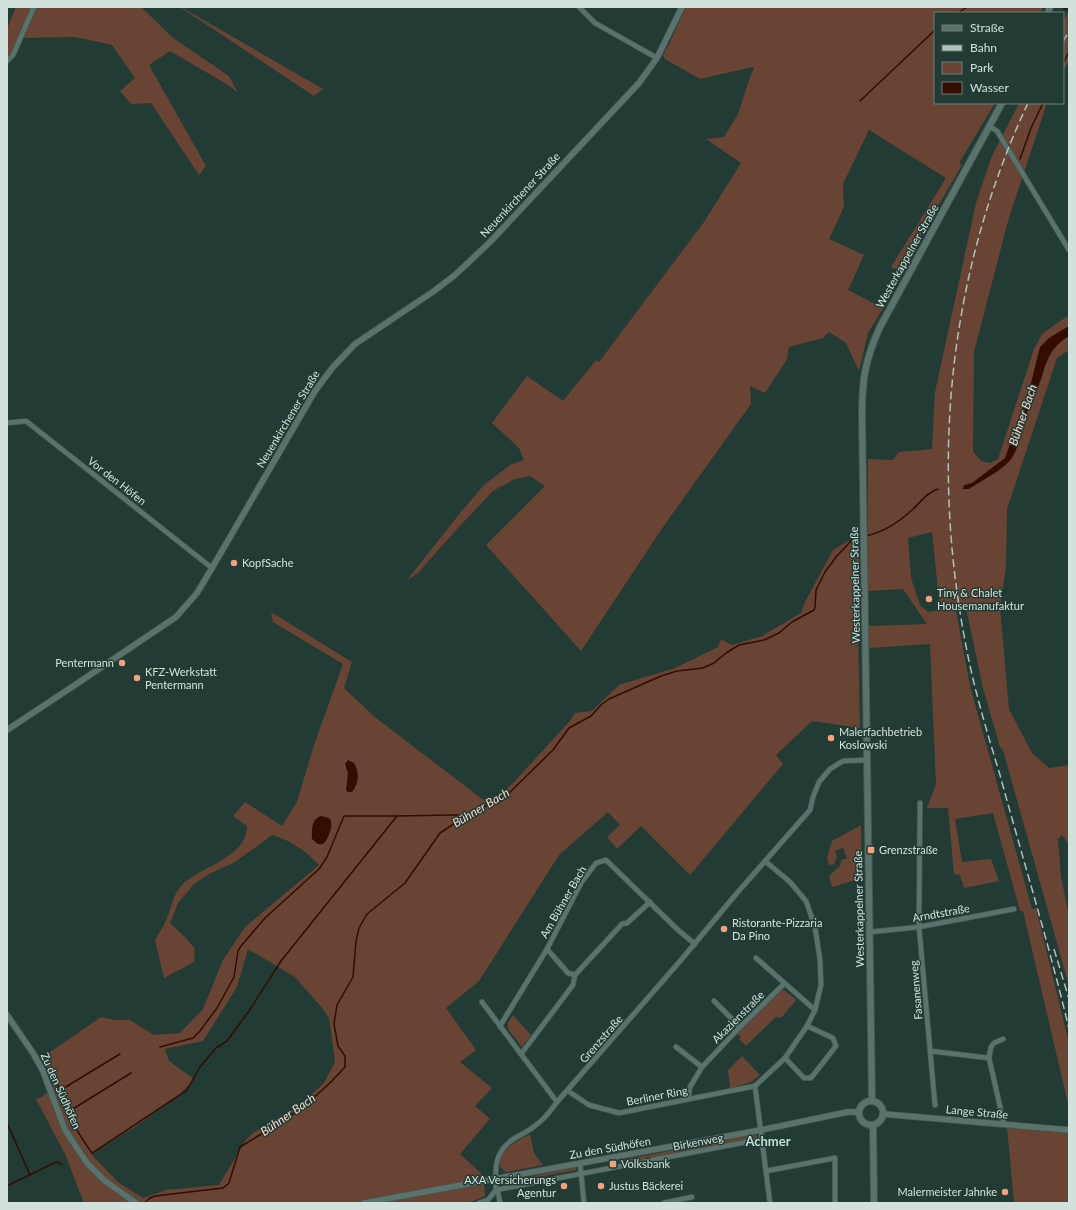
<svg xmlns="http://www.w3.org/2000/svg" width="1076" height="1210" viewBox="0 0 1076 1210" font-family="Lato,sans-serif">
  <style>
    .green { fill: #694434; fill-rule: evenodd }
    .water { fill: #340c00 }
    .lines { fill: none; stroke-linecap: round; stroke-linejoin: round }
    .stream { stroke: #340c00; stroke-width: 1.5 }
    .minor-casing { stroke: #415752; stroke-width: 6 }
    .tertiary-casing { stroke: #415752; stroke-width: 7 }
    .secondary-casing { stroke: #415752; stroke-width: 8 }
    .minor { stroke: #59736c; stroke-width: 4.5 }
    .tertiary { stroke: #59736c; stroke-width: 5.5 }
    .secondary { stroke: #59736c; stroke-width: 6 }
    .rail { stroke: #b0c1bc; stroke-width: 1.5; stroke-dasharray: 8 4; stroke-linecap: butt }
    .poi-dot { fill: #f2a17e; stroke: #223b35; stroke-width: 1.5 }
    .labels { text-anchor: middle; stroke-width: 3; stroke-linejoin: round; paint-order: stroke }
    .street-label { font-size: 11px; fill: #d2e1dc; stroke: #223b35 }
    .poi-label { font-size: 11px; fill: #d2e1dc; stroke: #223b35; text-anchor: start }
    .water-label { font-size: 12px; font-style: italic; fill: #f6d6c8; stroke: #223b35 }
    .quarter-label { font-size: 13px; font-weight: bold; fill: #c1dfd6; stroke: #223b35 }
  </style>
  <rect width="100%" height="100%" fill="#223b35"/>
  <g class="green">
    <polygon points="16,7 141,7 173,38 229,76 238,93 228,85 170,51 149,65 206,166 199,175 151,103 131,104 120,91 135,78 112,45 75,37 20,38 7,61 7,29"/>
    <polygon points="180,7 181,7 323,89 314,96"/>
    <polygon points="686,7 1043,7 1041,13 935,13 935,103 995,103 959,163 962,165 915,245 912,244 898,270 891,267 946,178 869,130 843,184 844,207 829,239 864,255 848,290 883,308 868,333 859,371 846,343 829,332 823,338 789,347 787,359 765,393 750,386 751,404 663,527 581,651 486,545 545,486 530,476 515,479 493,491 457,529 417,574 407,580 461,512 484,485 510,465 524,460 519,448 492,423 527,376 563,401 596,360 599,362 704,222 741,163 706,139 724,137 738,114 749,80 754,68 752,67 700,79 665,59 663,55 669,44"/>
    <polygon points="1069,11 1069,62 1063,71 1063,21"/>
    <path d="M1019,103H1047L1008,221L974,352L973,451L981,461L990,463L998,459L1034,349L1042,334L1069,315V350L1057,358L1007,509L1006,567L1000,608L1009,709L1032,753L1049,768L1069,765V845L1062,835L1058,839L1061,877L1069,916V986L1003,750L1000,747L983,688L966,608L956,611L970,686L1032,909L1036,908L1069,1043V1108L1023,911H1020L993,813L955,819L962,862L991,859L999,881L964,888L960,875L954,874L948,808H927L936,784L930,644L869,648V626L927,624L903,589L868,591V459L893,460L899,452L932,449L935,392L976,203L991,158ZM932,532L940,610L928,612L920,605L911,578L908,538Z"/>
    <path d="M848,541L859,543L860,577L856,596L858,633L860,728L812,721L776,755L783,764L690,875L641,826L617,849L607,837L620,825L608,812L559,855L479,981L446,1008L476,1050L460,1062L492,1088L475,1106L490,1119L460,1154L484,1176L485,1196L468,1203H84L65,1154L36,1099L42,1097L54,1086L43,1057L101,1017L115,1020H130L154,1035L180,1033L203,1009L223,960L245,927L319,865C306,851 290,840 272,835L235,862L209,874L194,884L178,903L170,923L185,937L195,949L194,962L164,978L155,940C159,933 164,926 167,918C172,906 173,893 184,883C203,866 247,857 247,826L233,816L245,802L282,826L297,802L314,745L343,664L273,622L271,612L352,662L344,688L376,718L490,805L513,783L569,722L575,713L592,711L619,685L675,668L718,647L721,639L732,645L762,636L801,613L805,602L833,550ZM321,816L332,826L327,839L322,844H318L315,842V820ZM248,949L295,977L323,1009L329,1018L335,1062L324,1083L301,1104L253,1133L246,1140L219,1185L166,1190L143,1198L119,1183L91,1154L136,1126L179,1095L194,1079L169,1061L165,1049L203,1041L237,987Z"/>
    <polygon points="861,825 862,878 832,887 829,876 840,866 841,860 847,858 843,848 835,851 837,857 834,864 829,865 827,857 832,841"/>
    <polygon points="783,989 796,1000 781,1018 776,1017 746,1046 739,1039 741,1037 737,1034"/>
    <polygon points="513,1015 531,1035 522,1047 508,1029 508,1023"/>
    <polygon points="742,1056 760,1075 751,1082 729,1089 730,1086 728,1070"/>
    <polygon points="1007,1127 1069,1132 1069,1203 1014,1203"/>
    <path d="M530,1134L534,1153L543,1165L507,1172L503,1170L500,1166C500,1148 516,1142 530,1134Z"/>
    <polygon points="757,1134 756,1137 746,1140 629,1162 628,1160 613,1163 612,1162"/>
    <polygon points="575,1167 577,1170 505,1183 501,1183"/>
  </g>
  <g class="water">
    <path d="M1069,326V336C1045,351 1047,366 1037,390C1034,399 1028,408 1025,418C1021,430 1020,444 1013,456C1006,469 982,480 969,489H963L964,485L972,483L1005,458L1031,383L1040,347L1049,338Z"/>
    <path d="M348,760L354,763C360,773 359,783 352,792H348L346,790L348,773L345,764Z"/>
    <path d="M321,816C324,817 328,817 330,819C334,823 328,840 324,843C322,845 321,844 318,844L312,839C312,829 311,820 321,816Z"/>
  </g>
  <g class="lines">
    <g class="stream">
      <polyline points="1062,7 1068,10"/>
      <polyline points="958,13 967,7"/>
      <polyline points="1063,63 1069,52"/>
      <polyline points="860,101 935,30"/>
      <polyline points="1020,159 1031,128 1043,103"/>
      <path d="M866,536C884,532 899,522 912,510C920,503 927,492 938,489"/>
      <polyline points="160,1047 193,1038 200,1031 217,1008 234,977 238,951 241,946 265,918 319,869 327,857 344,816 397,816"/>
      <path d="M53,1071C63,1103 72,1126 92,1153L187,1090L200,1067L216,1048L227,1041L249,1011L281,961L397,816L450,815H458L463,817"/>
      <polyline points="59,1091 120,1054"/>
      <polyline points="68,1112 131,1073"/>
      <polyline points="7,1123 30,1175"/>
      <polyline points="7,1186 56,1162 58,1162 62,1165"/>
      <polyline points="144,1203 150,1198 155,1196 223,1188 229,1183 240,1147 268,1130 302,1108 331,1082 345,1067 345,1056 338,1046 334,1024 337,1005 353,977 356,941 359,928 367,914 405,883 440,833 472,812 493,803 509,793 553,750 569,728 591,716 602,704 609,699 661,676 677,671 703,668 714,663 726,653 739,645 764,640 779,633 792,622 814,610 815,607 816,590 825,572 836,557 851,541 863,537"/>
    </g>
    <defs>
      <g id="minor">
        <polyline points="579,7 595,23 657,58"/>
        <polyline points="7,61 13,55 34,7"/>
        <polyline points="989,126 997,131 1069,250"/>
        <polyline points="7,423 26,421 212,568"/>
        <polyline points="920,803 919,927 935,1105"/>
        <polyline points="870,932 919,927 1014,909"/>
        <polyline points="547,949 568,973 575,975"/>
        <polyline points="756,958 815,1010"/>
        <polyline points="714,1001 740,1027"/>
        <polyline points="482,1002 557,1102"/>
        <polyline points="500,1026 547,949 581,883 596,863 606,860 678,930 695,944"/>
        <polyline points="1003,1039 994,1043 991,1047 989,1058 1004,1124"/>
        <polyline points="676,1047 702,1067"/>
        <polyline points="930,1051 989,1058"/>
        <polyline points="521,1054 573,985 575,975 622,924 627,923 650,902"/>
        <polyline points="785,1058 804,1078 811,1078 836,1046 833,1038 807,1026"/>
        <polyline points="755,1086 770,1203"/>
        <polyline points="568,1091 589,1105 619,1113 755,1086 785,1058 807,1026 815,1010 821,985 820,960 815,927 806,901 790,882 765,861"/>
        <polyline points="688,1099 690,1087 702,1067 740,1027 784,984"/>
        <polyline points="580,1163 584,1203"/>
        <polyline points="766,1171 835,1158 835,1203"/>
        <polyline points="496,1190 762,1139"/>
        <polyline points="479,1203 488,1200 496,1190"/>
        <path d="M500,1203L498,1192L496,1190C495,1169 494,1153 512,1140C520,1135 529,1131 536,1125C545,1119 551,1110 557,1102L681,960L737,893L810,810L813,797L819,782L830,769L843,761L867,760"/>
        <polyline points="664,1203 692,1197"/>
      </g>
      <g id="tertiary">
        <polyline points="7,730 75,685 176,617 197,593 212,568 315,391 333,367 355,344 434,291 455,275 490,242 639,83 657,58 682,7"/>
        <polyline points="7,1015 33,1053 43,1071 65,1130 87,1163 105,1181 136,1203"/>
        <polyline points="883,1114 1069,1130"/>
        <polyline points="364,1203 761,1130 848,1112 858,1112"/>
      </g>
      <g id="secondary">
        <polyline points="1048,13 1050,7"/>
        <circle cx="871" cy="1113" r="12"/>
        <path d="M872,1101L862,416C862,379 865,360 880,327L1002,103"/>
        <polyline points="873,1125 874,1203"/>
      </g>
    </defs>
    <use href="#minor" class="minor-casing"/>
    <use href="#tertiary" class="tertiary-casing"/>
    <use href="#secondary" class="secondary-casing"/>
    <use href="#minor" class="minor"/>
    <use href="#tertiary" class="tertiary"/>
    <use href="#secondary" class="secondary"/>
    <g class="rail">
      <polyline points="1063,42 1069,31"/>
      <path d="M1028,103C948,274 930,462 966,646C974,689 987,732 1000,775C1023,860 1049,944 1069,1029"/>
      <polyline points="1054,949 1069,999"/>
    </g>
  </g>
  <g class="poi-dot">
    <circle cx="234" cy="563" r="4"/>
    <circle cx="929" cy="599" r="4"/>
    <circle cx="122" cy="663" r="4"/>
    <circle cx="137" cy="678" r="4"/>
    <circle cx="831" cy="738" r="4"/>
    <rect x="867" y="846" width="8" height="8" rx="2"/>
    <circle cx="724" cy="929" r="4"/>
    <rect x="609" y="1160" width="8" height="8" rx="2"/>
    <circle cx="564" cy="1186" r="4"/>
    <circle cx="601" cy="1186" r="4"/>
    <circle cx="1005" cy="1192" r="4"/>
  </g>
  <g class="labels">
    <g class="street-label">
      <text transform="translate(520 195) rotate(-47)" y="4">Neuenkirchener Straße</text>
      <text transform="translate(907 256) rotate(-61)" y="4">Westerkappelner Straße</text>
      <text transform="translate(288 419) rotate(-59)" y="4">Neuenkirchener Straße</text>
      <text transform="translate(117 481) rotate(38)" y="4">Vor den Höfen</text>
      <text transform="translate(855 585) rotate(-91)" y="4">Westerkappelner Straße</text>
      <text transform="translate(563 902) rotate(-60)" y="4">Am Bühner Bach</text>
      <text transform="translate(859 909) rotate(-91)" y="4">Westerkappelner Straße</text>
      <text transform="translate(941 913) rotate(-10)" y="4">Arndtstraße</text>
      <text transform="translate(916 990) rotate(-95)" y="4">Fasanenweg</text>
      <text transform="translate(738 1017) rotate(-45)" y="4">Akazienstraße</text>
      <text transform="translate(601 1039) rotate(-49)" y="4">Grenzstraße</text>
      <text transform="translate(61 1091) rotate(66)" y="4">Zu den Südhöfen</text>
      <text transform="translate(657 1096) rotate(-11)" y="4">Berliner Ring</text>
      <text transform="translate(977 1112) rotate(5)" y="4">Lange Straße</text>
      <text transform="translate(698 1142) rotate(-11)" y="4">Birkenweg</text>
      <text transform="translate(610 1148) rotate(-10)" y="4">Zu den Südhöfen</text>
    </g>
    <g class="poi-label">
      <text x="242" y="567">KopfSache</text>
      <text x="937" y="597">Tiny &amp; Chalet<tspan x="937" dy="13">Housemanufaktur</tspan></text>
      <text x="114" y="667" text-anchor="end">Pentermann</text>
      <text x="145" y="676">KFZ-Werkstatt<tspan x="145" dy="13">Pentermann</tspan></text>
      <text x="839" y="736">Malerfachbetrieb<tspan x="839" dy="13">Koslowski</tspan></text>
      <text x="879" y="854">Grenzstraße</text>
      <text x="732" y="927">Ristorante-Pizzaria<tspan x="732" dy="13">Da Pino</tspan></text>
      <text x="621" y="1168">Volksbank</text>
      <text x="556" y="1184" text-anchor="end">AXA Versicherungs<tspan x="556" dy="13">Agentur</tspan></text>
      <text x="609" y="1190">Justus Bäckerei</text>
      <text x="997" y="1196" text-anchor="end">Malermeister Jahnke</text>
    </g>
    <g class="water-label">
      <text transform="translate(1023 415) rotate(-71)" y="4">Bühner Bach</text>
      <text transform="translate(481 808) rotate(-31)" y="4">Bühner Bach</text>
      <text transform="translate(288 1115) rotate(-35)" y="4">Bühner Bach</text>
    </g>
    <g class="quarter-label">
      <text x="768" y="1146">Achmer</text>
    </g>
  </g>
  <rect width="1076" height="1210" fill="none" stroke="#d2e1dc" stroke-width="16"/>
  <rect x="934" y="12" width="130" height="92" fill="#223b35" stroke="#687d78"/>
  <rect x="942" y="25" width="20" height="6" fill="#59736c" stroke="#687d78"/>
  <text x="970" y="32" font-size="12" fill="#d2e1dc">Straße</text>
  <rect x="942" y="45" width="20" height="6" fill="#b0c1bc" stroke="#687d78"/>
  <text x="970" y="52" font-size="12" fill="#d2e1dc">Bahn</text>
  <rect x="942" y="62" width="20" height="12" fill="#694434" stroke="#687d78"/>
  <text x="970" y="72" font-size="12" fill="#d2e1dc">Park</text>
  <rect x="942" y="82" width="20" height="12" fill="#340c00" stroke="#687d78"/>
  <text x="970" y="92" font-size="12" fill="#d2e1dc">Wasser</text>
</svg>
